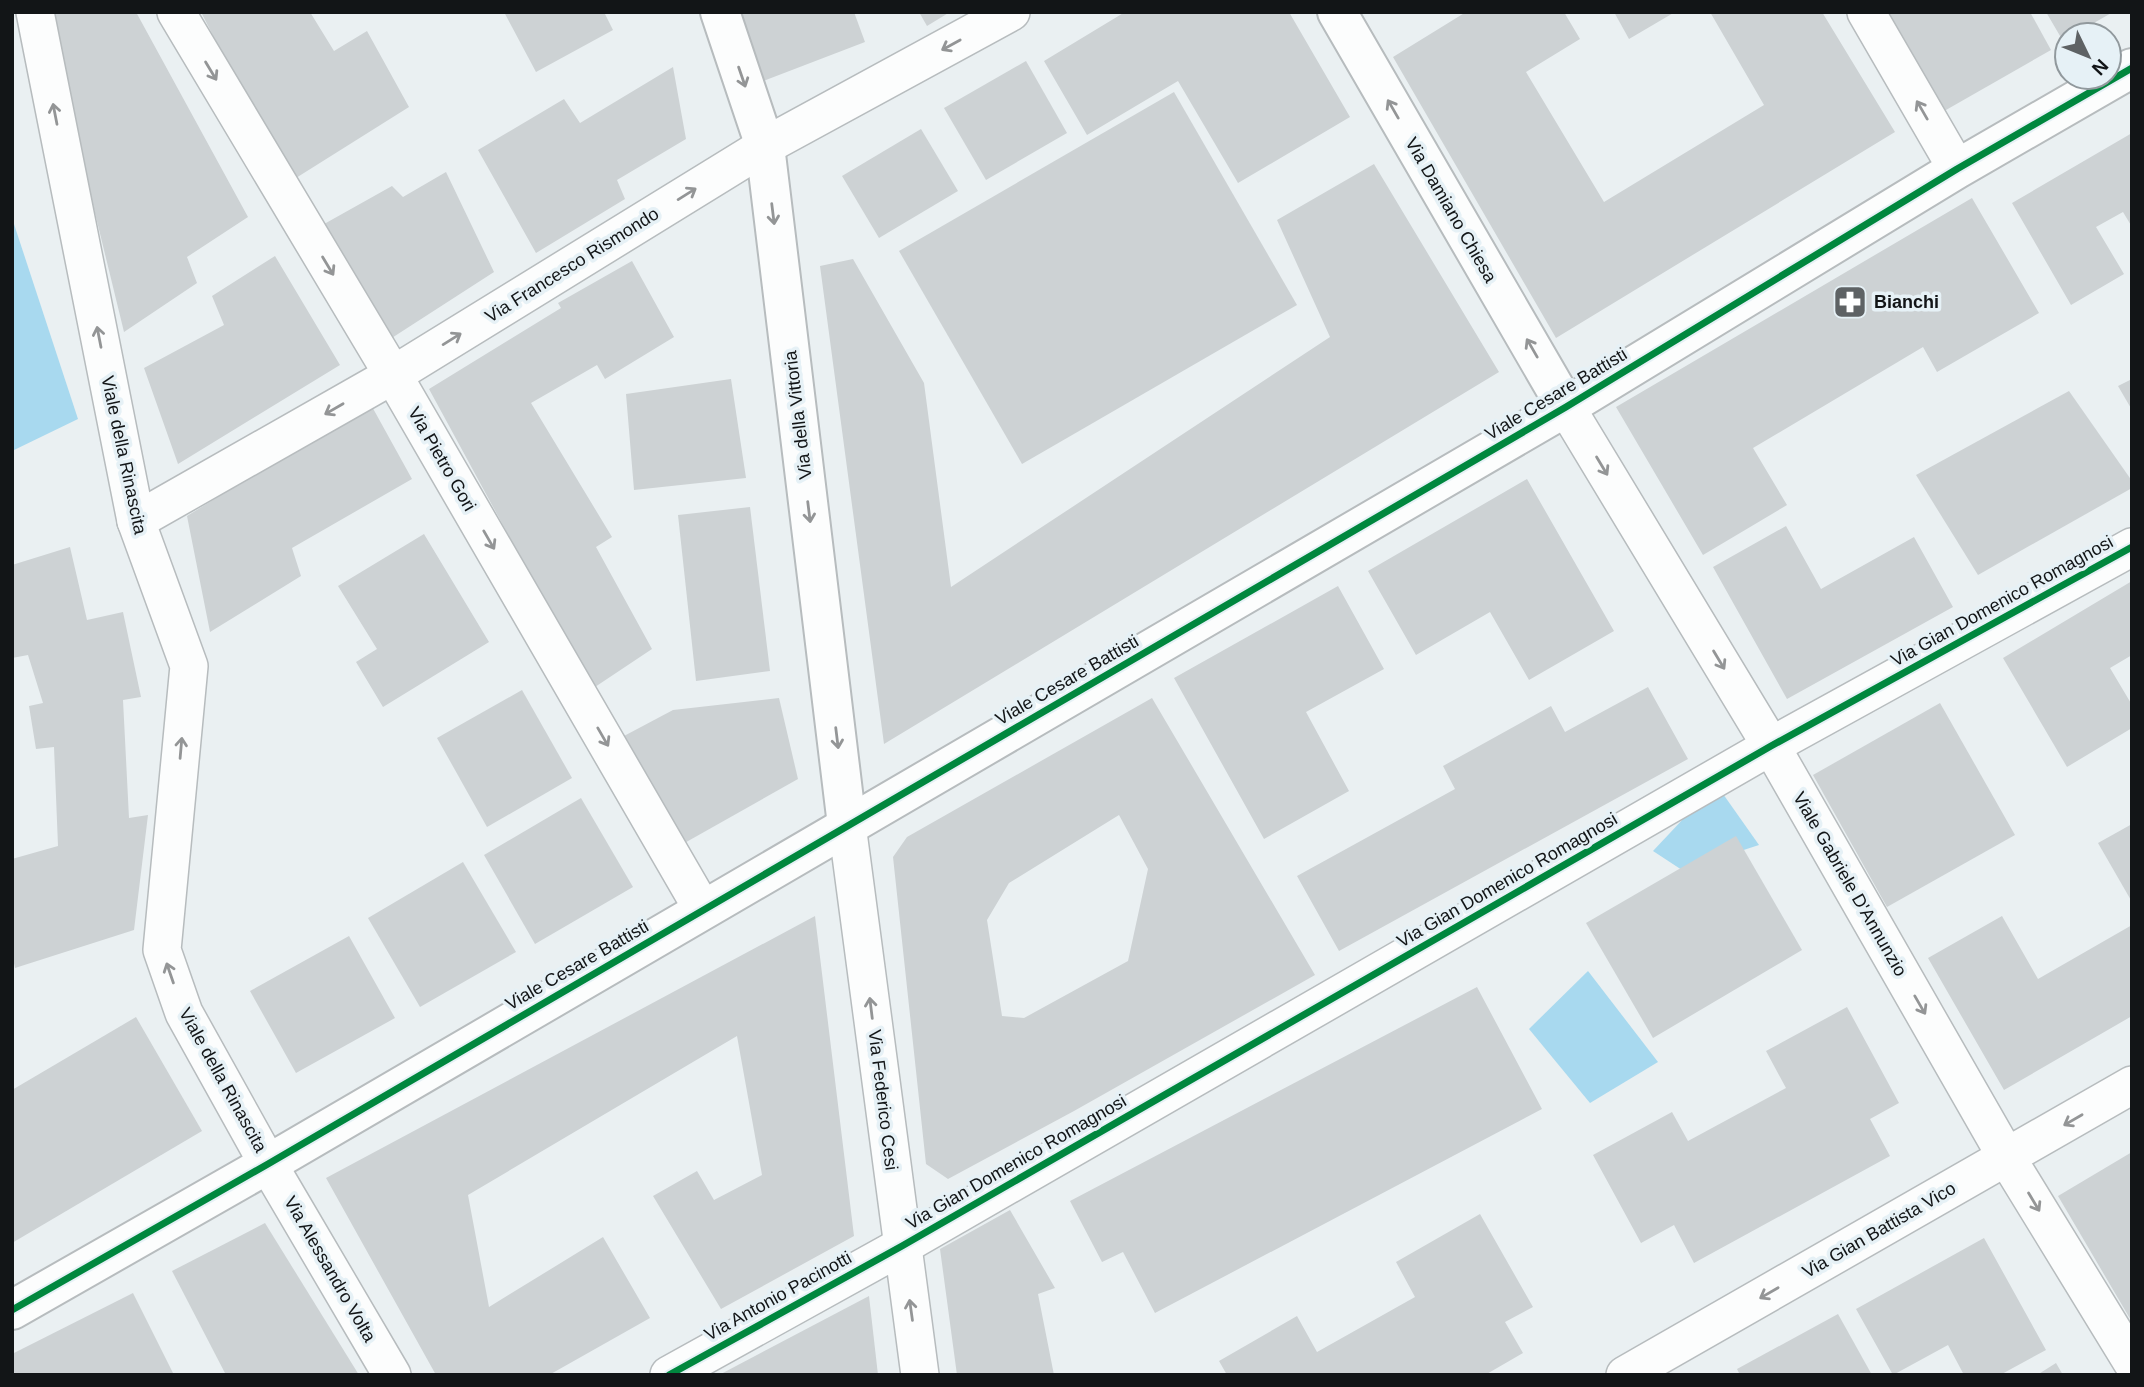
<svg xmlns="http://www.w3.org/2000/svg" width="2144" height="1387" viewBox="0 0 2144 1387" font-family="Helvetica,sans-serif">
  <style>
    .forest { fill: #a8d9ef }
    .building { fill: #cdd2d4; fill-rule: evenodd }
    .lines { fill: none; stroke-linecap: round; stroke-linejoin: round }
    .street-casing { stroke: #b7bcbe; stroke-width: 40 }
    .secondary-casing { stroke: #b7bcbe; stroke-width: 42 }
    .street { stroke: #fcfdfd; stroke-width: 37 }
    .secondary { stroke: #fcfdfd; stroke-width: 38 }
    .cycleway-casing { stroke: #e6f1f6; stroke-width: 11 }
    .cycleway { stroke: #00873e; stroke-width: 7 }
    .oneway { stroke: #939596 }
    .labels { text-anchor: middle; stroke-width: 7; stroke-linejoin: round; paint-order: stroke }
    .street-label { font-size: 18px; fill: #121517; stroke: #e6f1f6 }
    .poi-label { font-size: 18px; font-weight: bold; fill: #121517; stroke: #e6f1f6; text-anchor: start }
  </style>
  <rect width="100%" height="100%" fill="#eaf0f2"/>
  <g class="forest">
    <polygon points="12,218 78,419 12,451"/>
    <polygon points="1716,784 1759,845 1682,870 1653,851"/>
    <polygon points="1588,971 1658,1062 1590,1103 1529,1029"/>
  </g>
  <g class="building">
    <polygon points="46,12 136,12 248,217 187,257 197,283 124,332"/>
    <polygon points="201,12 310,12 334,51 367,31 409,107 288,183"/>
    <polygon points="504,12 604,12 613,30 536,72"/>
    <polygon points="731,12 854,12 865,42 758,83"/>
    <polygon points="919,12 950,12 927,26"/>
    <polygon points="1125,12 1289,12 1350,117 1238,183 1178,81 1087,135 1044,61"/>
    <polygon points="1466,12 1564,12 1580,39 1526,72 1604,202 1764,105 1710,12 1822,12 1895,132 1556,338 1393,57"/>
    <polygon points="1614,12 1675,12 1629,39"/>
    <polygon points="1881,12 2030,12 2051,50 1939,114"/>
    <polygon points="2046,12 2113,12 2073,35 2067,35 2067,38 2063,41"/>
    <polygon points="1026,61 1067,133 986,180 944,108"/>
    <polygon points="673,67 686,139 617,180 625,199 536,253 478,150 564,99 580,123"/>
    <polygon points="1174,92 1297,305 1022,464 899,251"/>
    <polygon points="921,129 958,191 879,238 842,176"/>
    <polygon points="2132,133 2132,227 2123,212 2096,227 2124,274 2071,305 2012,203"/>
    <polygon points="1374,164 1499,372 884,744 820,266 853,259 924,383 951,587 1330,337 1277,220"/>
    <polygon points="446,172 494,272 384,343 317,228 392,186 403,197"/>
    <polygon points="1972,198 2039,313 1937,372 1923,347 1753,448 1787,505 1703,555 1616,407"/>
    <polygon points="275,256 340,365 178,464 144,368 224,325 212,296"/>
    <polygon points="632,261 674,337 605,379 597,365 531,403 612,537 596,547 652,649 592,689 429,389 561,308 558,303"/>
    <polygon points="731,379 746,478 634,490 626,394"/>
    <polygon points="2132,379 2132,410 2118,386"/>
    <polygon points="2069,391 2132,481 2132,488 1978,575 1916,475"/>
    <polygon points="370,403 412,479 292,548 301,576 210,632 187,516"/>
    <polygon points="1527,479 1614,631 1529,680 1490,612 1416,655 1368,571"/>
    <polygon points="750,507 770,671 696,681 678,515"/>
    <polygon points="1786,526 1821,589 1914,537 1953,607 1787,699 1713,567"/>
    <polygon points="424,534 489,642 383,707 356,662 377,649 338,586"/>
    <polygon points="70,547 87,620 123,612 141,697 123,700 129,818 148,815 134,930 15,968 12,954 12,859 58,846 54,747 36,749 29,706 43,703 28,655 12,658 12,565"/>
    <polygon points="2132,581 2132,655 2110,668 2132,705 2132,728 2067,767 2003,658"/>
    <polygon points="1338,586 1384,669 1306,712 1349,791 1264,839 1174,678"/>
    <polygon points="1648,687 1688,759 1339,951 1297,876 1455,789 1443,766 1551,706 1565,732"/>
    <polygon points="522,690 572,778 487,827 437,738"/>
    <polygon points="779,698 798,779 681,845 624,736 673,710"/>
    <path d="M1152,698L1315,975L1074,1111L948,1179L926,1164L893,857L907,837ZM1119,815L1148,869L1128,961L1024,1018L1002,1016L987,920L1009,883Z"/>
    <polygon points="1940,703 2015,835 1887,907 1813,775"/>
    <polygon points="581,798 633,887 535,944 484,855"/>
    <polygon points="2132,824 2132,902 2098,843"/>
    <polygon points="1736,836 1802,950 1653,1038 1586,923"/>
    <polygon points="463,862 516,952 420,1007 368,918"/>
    <polygon points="815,916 854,1236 721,1309 653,1196 697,1171 714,1200 762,1175 737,1036 468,1195 489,1307 603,1237 650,1318 549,1375 436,1375 326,1178"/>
    <polygon points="2002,916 2038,979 2132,925 2132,1016 2004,1090 1928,958"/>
    <polygon points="349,936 395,1018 296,1073 250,991"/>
    <polygon points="1477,987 1542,1109 1155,1313 1123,1252 1102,1262 1070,1201"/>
    <polygon points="1847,1007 1899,1103 1870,1119 1890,1156 1694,1263 1674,1225 1641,1243 1593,1155 1672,1112 1688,1141 1786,1088 1766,1051"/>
    <polygon points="136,1017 202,1131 12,1243 12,1090"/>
    <polygon points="2132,1152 2132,1322 2058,1196"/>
    <polygon points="1010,1210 1055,1288 1038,1294 1054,1375 957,1375 940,1249"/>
    <polygon points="1480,1214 1533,1307 1505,1322 1523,1353 1485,1375 1227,1375 1219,1361 1297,1316 1317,1352 1415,1297 1396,1262"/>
    <polygon points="265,1223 359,1375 226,1375 172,1271"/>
    <polygon points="1984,1238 2046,1350 2000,1375 1964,1375 1948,1345 1893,1375 1856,1309"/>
    <polygon points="133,1293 174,1375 12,1375 12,1354"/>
    <polygon points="869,1296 878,1375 719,1375"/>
    <polygon points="1838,1314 1872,1375 1740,1375 1737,1369"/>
    <polygon points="2056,1363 2063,1375 2037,1375"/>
  </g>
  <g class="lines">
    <defs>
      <g id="street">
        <polyline points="35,12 136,521 189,666 162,950 184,1013 268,1164 392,1375"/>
        <polyline points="176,12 393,375 703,910"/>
        <polyline points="1866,12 1957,169"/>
        <polyline points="1566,407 1771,746 2007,1158 2132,1362"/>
        <polyline points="136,521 393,375 765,146 1011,12"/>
        <polyline points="847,825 920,1375"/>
        <polyline points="669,1375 902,1246 1771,746 2132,547"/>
        <polyline points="1625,1375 2132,1085"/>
      </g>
      <g id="secondary">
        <polyline points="720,12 765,146 847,825"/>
        <polyline points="1337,12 1566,407"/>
        <polyline points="12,1310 268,1164 1566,407 1957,169 2132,68"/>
      </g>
    </defs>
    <use href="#street" class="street-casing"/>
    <use href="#secondary" class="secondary-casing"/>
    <use href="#street" class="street"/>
    <use href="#secondary" class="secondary"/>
    <defs>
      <g id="cycleway">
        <polyline points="12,1310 268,1164 1566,407 1957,169 2132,68"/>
        <polyline points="669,1375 902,1246 1771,746 2132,547"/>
      </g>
    </defs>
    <use href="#cycleway" class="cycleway-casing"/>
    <use href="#cycleway" class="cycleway"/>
  </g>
  <defs><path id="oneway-shaft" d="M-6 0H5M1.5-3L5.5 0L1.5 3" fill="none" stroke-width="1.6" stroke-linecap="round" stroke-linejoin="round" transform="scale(1.75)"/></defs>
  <g class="oneway">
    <use href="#oneway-shaft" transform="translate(951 45) rotate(151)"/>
    <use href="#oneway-shaft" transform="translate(211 71) rotate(59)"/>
    <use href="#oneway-shaft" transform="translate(742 77) rotate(71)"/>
    <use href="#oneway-shaft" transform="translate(1393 109) rotate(-120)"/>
    <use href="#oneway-shaft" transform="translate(1922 110) rotate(-120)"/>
    <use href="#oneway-shaft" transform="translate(55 114) rotate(-101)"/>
    <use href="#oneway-shaft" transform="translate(687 194) rotate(-32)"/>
    <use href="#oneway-shaft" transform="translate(773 214) rotate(83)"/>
    <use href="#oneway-shaft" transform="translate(328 266) rotate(59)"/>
    <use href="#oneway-shaft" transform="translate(99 337) rotate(-101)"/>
    <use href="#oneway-shaft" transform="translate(452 339) rotate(-32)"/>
    <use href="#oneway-shaft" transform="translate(1532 348) rotate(-120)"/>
    <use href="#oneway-shaft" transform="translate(334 409) rotate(150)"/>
    <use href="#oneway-shaft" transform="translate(1602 466) rotate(59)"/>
    <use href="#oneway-shaft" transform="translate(809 512) rotate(83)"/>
    <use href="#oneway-shaft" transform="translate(489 540) rotate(60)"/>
    <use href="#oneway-shaft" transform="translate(1719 660) rotate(59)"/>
    <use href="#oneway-shaft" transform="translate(603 737) rotate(60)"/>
    <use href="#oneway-shaft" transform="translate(837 738) rotate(83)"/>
    <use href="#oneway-shaft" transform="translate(181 748) rotate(-85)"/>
    <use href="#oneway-shaft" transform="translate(170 973) rotate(-109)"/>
    <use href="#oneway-shaft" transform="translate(1920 1005) rotate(60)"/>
    <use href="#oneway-shaft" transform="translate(871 1008) rotate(-97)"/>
    <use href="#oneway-shaft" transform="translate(2073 1120) rotate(150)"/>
    <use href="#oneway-shaft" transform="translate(2034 1202) rotate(59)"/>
    <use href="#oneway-shaft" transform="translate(1769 1293) rotate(150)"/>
    <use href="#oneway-shaft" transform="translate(911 1310) rotate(-98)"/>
  </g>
  <defs>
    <symbol id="pharmacy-square" viewBox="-11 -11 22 22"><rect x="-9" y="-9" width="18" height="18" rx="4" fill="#5e6264" stroke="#e6f1f6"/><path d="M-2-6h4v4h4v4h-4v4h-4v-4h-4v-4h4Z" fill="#fff"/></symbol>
  </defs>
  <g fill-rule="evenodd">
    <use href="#pharmacy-square" x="1831" y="283" width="38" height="38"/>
  </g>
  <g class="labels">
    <g class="street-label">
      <text transform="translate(1451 210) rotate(60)" y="6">Via Damiano Chiesa</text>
      <text transform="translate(572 265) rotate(-32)" y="6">Via Francesco Rismondo</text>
      <text transform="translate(1556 394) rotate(-31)" y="6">Viale Cesare Battisti</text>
      <text transform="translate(798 415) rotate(-97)" y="6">Via della Vittoria</text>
      <text transform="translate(124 455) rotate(78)" y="6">Viale della Rinascita</text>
      <text transform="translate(442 459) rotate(60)" y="6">Via Pietro Gori</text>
      <text transform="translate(2002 601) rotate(-29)" y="6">Via Gian Domenico Romagnosi</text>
      <text transform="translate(1067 680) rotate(-30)" y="6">Viale Cesare Battisti</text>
      <text transform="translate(1507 880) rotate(-30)" y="6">Via Gian Domenico Romagnosi</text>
      <text transform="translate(1850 884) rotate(60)" y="6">Viale Gabriele D'Annunzio</text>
      <text transform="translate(577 965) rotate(-30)" y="6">Viale Cesare Battisti</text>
      <text transform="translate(223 1080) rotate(61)" y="6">Viale della Rinascita</text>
      <text transform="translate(883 1100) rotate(83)" y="6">Via Federico Cesi</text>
      <text transform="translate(1016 1162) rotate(-30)" y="6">Via Gian Domenico Romagnosi</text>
      <text transform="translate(1879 1230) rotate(-30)" y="6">Via Gian Battista Vico</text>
      <text transform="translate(330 1269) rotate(60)" y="6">Via Alessandro Volta</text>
      <text transform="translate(778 1296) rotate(-29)" y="6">Via Antonio Pacinotti</text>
    </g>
    <g class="poi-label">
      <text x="1874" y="308">Bianchi</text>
    </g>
  </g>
  <rect width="2144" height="1387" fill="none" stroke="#121517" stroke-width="28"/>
  <g transform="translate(2088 56) rotate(133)"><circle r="33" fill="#e6f1f6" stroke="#91999d" stroke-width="2"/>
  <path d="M0-5L12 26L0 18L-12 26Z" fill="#5e6264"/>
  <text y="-10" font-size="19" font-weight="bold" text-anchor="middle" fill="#121517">N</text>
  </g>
</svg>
